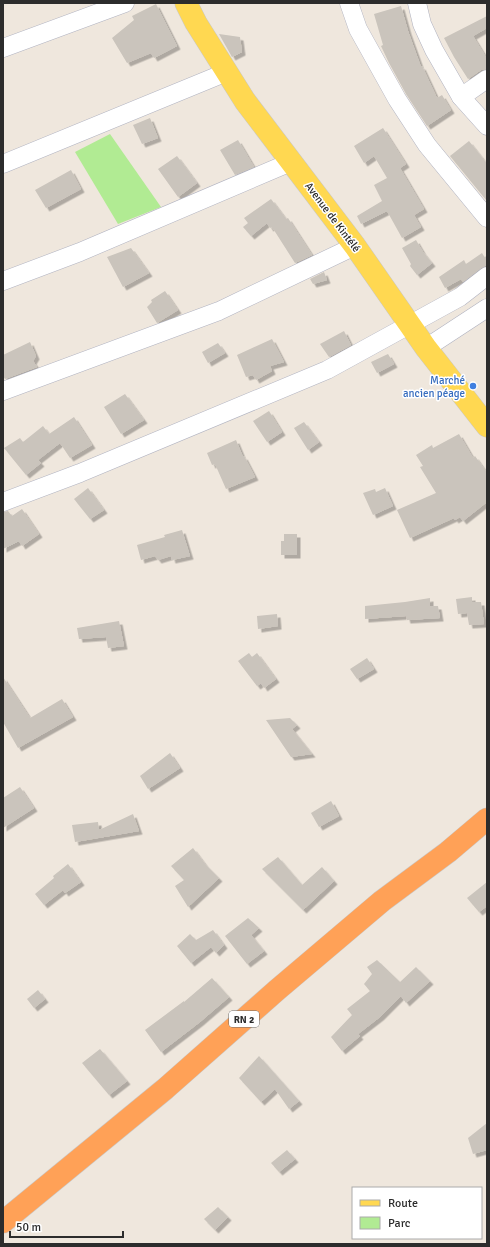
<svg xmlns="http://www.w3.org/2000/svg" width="490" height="1247" viewBox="0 0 490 1247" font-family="Signika,sans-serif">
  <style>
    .green { fill: #b1eb93 }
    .building { fill: #cac4bc; filter: url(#shadow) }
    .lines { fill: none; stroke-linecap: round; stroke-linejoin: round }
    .minor-casing { stroke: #b1b3c1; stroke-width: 19 }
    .major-casing { stroke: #c8c8c8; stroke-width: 23 }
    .highway-casing { stroke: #c8c8c8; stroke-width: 23 }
    .minor { stroke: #fff; stroke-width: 18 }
    .major { stroke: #ffd851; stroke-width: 22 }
    .highway { stroke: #ffa157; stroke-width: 22 }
    .shop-dot { fill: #3f7fe0; stroke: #fff; stroke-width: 1.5 }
    .labels { text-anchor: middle; stroke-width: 3; stroke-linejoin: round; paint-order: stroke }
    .shield { fill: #fff; stroke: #6b6b6b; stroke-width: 1 }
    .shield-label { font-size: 10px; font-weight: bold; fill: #2c2c2c }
    .street-label { font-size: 11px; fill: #2c2c2c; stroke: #fff }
    .shop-label { font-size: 11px; fill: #366cbe; stroke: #fff; text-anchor: end }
  </style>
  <defs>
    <filter id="shadow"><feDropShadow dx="3.5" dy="3.5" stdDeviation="0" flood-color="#0004"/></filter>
  </defs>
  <rect width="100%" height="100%" fill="#efe7dd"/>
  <polygon class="green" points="110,134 161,207 118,224 75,152"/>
  <g class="building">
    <polygon points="156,4 177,46 154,58 151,53 127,63 112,38 134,20 132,16"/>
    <polygon points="401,6 408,31 421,67 422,66 437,98 442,95 451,110 427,126 406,94 389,63 381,46 383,45 374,14"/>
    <polygon points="487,16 487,28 473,36 487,59 487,69 481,70 468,79 454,57 444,38"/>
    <polygon points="219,34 240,37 242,52 232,57"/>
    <polygon points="150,118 158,138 142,144 133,125"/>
    <polygon points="383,128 406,164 400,168 424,209 414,215 421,227 402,238 387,211 361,224 357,216 382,201 374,185 387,178 374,156 364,163 354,146"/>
    <polygon points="238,140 254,167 235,175 220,150"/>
    <polygon points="469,141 487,164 487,201 450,156"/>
    <polygon points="177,156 197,183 178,197 158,169"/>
    <polygon points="71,170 81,189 46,208 35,190"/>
    <polygon points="271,199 286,219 288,218 312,255 295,263 272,227 270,228 267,223 251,236 243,227 248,223 244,218"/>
    <polygon points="416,240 423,252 432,263 417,275 410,266 411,264 402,248"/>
    <polygon points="131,248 149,273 123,287 107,257"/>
    <polygon points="482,253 487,261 487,265 481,268 463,282 461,279 445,288 439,277 464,260 466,264"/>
    <polygon points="324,272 327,280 313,284 310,279"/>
    <polygon points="165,291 178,310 157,323 147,307 152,302 151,300"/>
    <polygon points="344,331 351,345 329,357 320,344"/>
    <polygon points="272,339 284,362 270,366 272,371 256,380 253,375 246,377 237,355"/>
    <polygon points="30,342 36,356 33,361 37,367 5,379 3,376 3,355"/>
    <polygon points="218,343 225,353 208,363 202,352"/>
    <polygon points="388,354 394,364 377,373 371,362"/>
    <polygon points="125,394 144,420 121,434 104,407"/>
    <polygon points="269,411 282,432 267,442 253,421"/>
    <polygon points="74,417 92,445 70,458 60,443 38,460 41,463 26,475 4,448 20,438 23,442 43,426 49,434"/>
    <polygon points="304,422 319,442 308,450 294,428"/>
    <polygon points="459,434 473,458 475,456 487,473 487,502 463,521 460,517 455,520 454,518 410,538 397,510 436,493 420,467 423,466 416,455 432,445 433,448"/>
    <polygon points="236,440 243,457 244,456 255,477 226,489 215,464 212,465 207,453"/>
    <polygon points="88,488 104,510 90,519 74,499"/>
    <polygon points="385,488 393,506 373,515 363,493 375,489 376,492"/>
    <polygon points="22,509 39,534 22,546 19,541 3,549 3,512 8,511 12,516"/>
    <polygon points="182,530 190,556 172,560 171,556 158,560 155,556 141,560 137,545 165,537 164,535"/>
    <polygon points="284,534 297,534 297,555 281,555 281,541 284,541"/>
    <polygon points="472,597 472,602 481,602 484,624 469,625 467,613 458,614 456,599"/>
    <polygon points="430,598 430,606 438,606 440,618 407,620 406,616 365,619 365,606 405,602"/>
    <polygon points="277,614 278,626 258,629 257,616"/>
    <polygon points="119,621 124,646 108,648 106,637 79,639 77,628"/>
    <polygon points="249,653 252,657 257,653 276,679 264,688 261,683 257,686 238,661"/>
    <polygon points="367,658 374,669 357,679 350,669"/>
    <polygon points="3,677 30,718 62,699 73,717 18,748 3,722"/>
    <polygon points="290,718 297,725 292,729 312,754 291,757 266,720"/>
    <polygon points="170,753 180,768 148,789 140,776"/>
    <polygon points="20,787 34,808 3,828 3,798"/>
    <polygon points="331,801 339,816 319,827 311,813"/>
    <polygon points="133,814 139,831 75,842 72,825 98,822 99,830"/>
    <polygon points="193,848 205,864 219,878 188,907 175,886 184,880 171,866"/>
    <polygon points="278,857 302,885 322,867 334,881 303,910 262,869"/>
    <polygon points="68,864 81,882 65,893 63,890 44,905 35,894 54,878 53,876"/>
    <polygon points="487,882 487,906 479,912 467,898"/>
    <polygon points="248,918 259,928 251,935 264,951 247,964 225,936"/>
    <polygon points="213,930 224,945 216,953 211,947 191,963 177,946 190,934 196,940"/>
    <polygon points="377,960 400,982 416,967 430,981 406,1003 401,996 380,1017 358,1034 360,1036 342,1051 331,1037 352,1015 347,1009 370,991 364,984 372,974 367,967"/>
    <polygon points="212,978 229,997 200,1022 161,1052 145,1030 184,1001 184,1002"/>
    <polygon points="38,990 45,999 34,1008 27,999"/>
    <polygon points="100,1049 127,1081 109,1095 82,1063"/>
    <polygon points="259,1056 299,1101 289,1109 275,1089 261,1102 239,1078"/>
    <polygon points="487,1123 487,1150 473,1154 468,1138"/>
    <polygon points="287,1150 295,1159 279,1172 271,1163"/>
    <polygon points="218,1207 228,1217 215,1230 204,1219"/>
  </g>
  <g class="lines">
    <defs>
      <g id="minor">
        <polyline points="349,3 358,29 397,99 427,145 487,218"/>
        <polyline points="417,3 422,24 434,50 461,97 487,126"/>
        <polyline points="3,48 125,3"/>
        <polyline points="461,97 487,79"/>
        <polyline points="3,164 227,72"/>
        <polyline points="3,281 80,252 291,162"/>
        <polyline points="426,348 487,308"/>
        <polyline points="3,391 219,311 355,246"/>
        <polyline points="3,502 80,473 327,370 460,297 487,276"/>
      </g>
      <polyline id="major" points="186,3 196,23 245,101 355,246 426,348 487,426"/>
      <polyline id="highway" points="3,1222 165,1089 277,990 382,901 448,852 487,819"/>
    </defs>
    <use href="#minor" class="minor-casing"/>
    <use href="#major" class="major-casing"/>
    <use href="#highway" class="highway-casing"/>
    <use href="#minor" class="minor"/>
    <use href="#major" class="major"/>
    <use href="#highway" class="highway"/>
  </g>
  <circle class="shop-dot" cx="473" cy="386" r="4"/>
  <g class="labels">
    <rect class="shield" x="229" y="1011" width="30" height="16" rx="3"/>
    <g class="shield-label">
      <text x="244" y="1023">RN 2</text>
    </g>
    <g class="street-label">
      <text transform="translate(333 217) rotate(53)" y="4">Avenue de Kintélé</text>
    </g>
    <g class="shop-label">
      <text x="465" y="384">Marché<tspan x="465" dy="13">ancien péage</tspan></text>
    </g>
  </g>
  <rect width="490" height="1247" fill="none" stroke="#2c2c2c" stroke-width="8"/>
  <rect x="352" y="1187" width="130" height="52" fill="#ffffff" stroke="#ababab"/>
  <rect x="360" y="1200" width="20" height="6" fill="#ffd851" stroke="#ababab"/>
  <text x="388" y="1207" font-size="12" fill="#2c2c2c">Route</text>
  <rect x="360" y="1217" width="20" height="12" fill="#b1eb93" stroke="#ababab"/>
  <text x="388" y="1227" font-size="12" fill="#2c2c2c">Parc</text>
  <path d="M10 1231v6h113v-6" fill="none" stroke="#2c2c2c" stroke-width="2"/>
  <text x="16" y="1231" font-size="12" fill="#2c2c2c" stroke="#ffffff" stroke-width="3" paint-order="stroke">50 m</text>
</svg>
